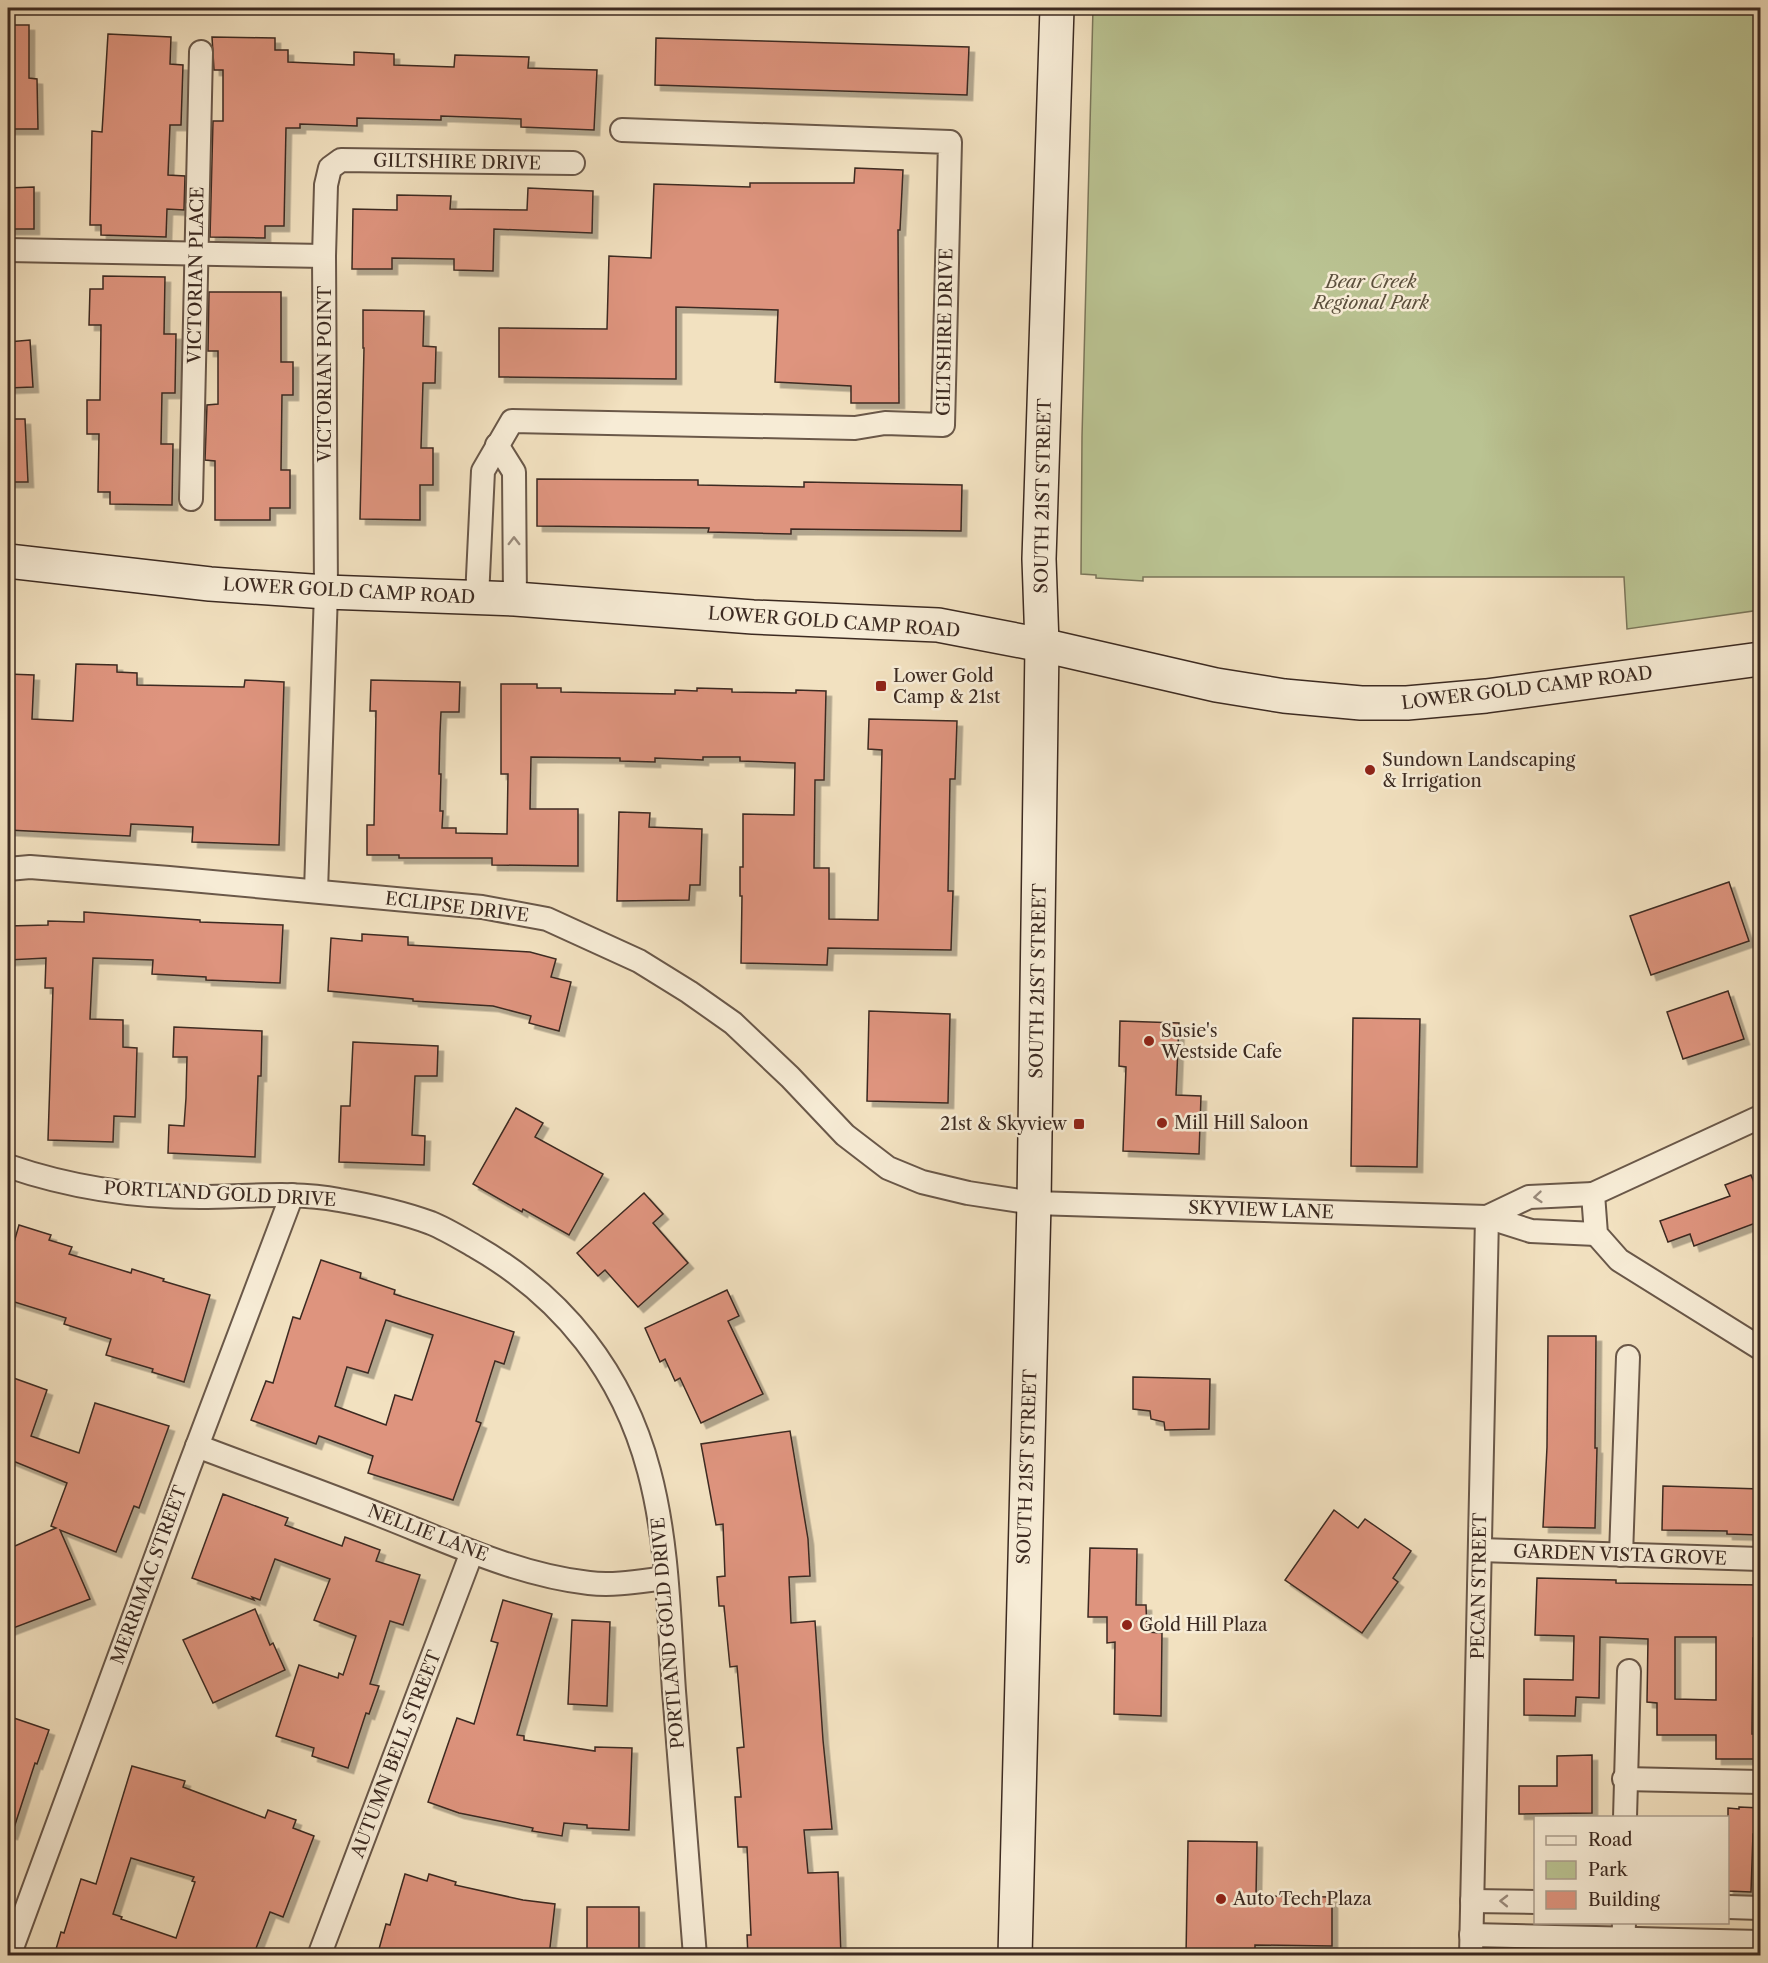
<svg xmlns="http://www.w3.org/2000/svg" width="1768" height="1963" viewBox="0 0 1768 1963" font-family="'Libre Caslon Text',serif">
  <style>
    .green { fill: #bac392; stroke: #7b765a; stroke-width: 1.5 }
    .building { fill: #de947e; stroke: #3c2a21; stroke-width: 1.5; fill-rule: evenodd; filter: url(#shadow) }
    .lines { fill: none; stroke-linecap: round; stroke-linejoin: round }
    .street-casing { stroke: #6a5849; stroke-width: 26 }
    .secondary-casing { stroke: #3c2a21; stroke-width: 36 }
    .street { stroke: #f7ecd6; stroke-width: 22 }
    .secondary { stroke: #f7ecd6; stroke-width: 33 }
    .oneway { stroke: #9a8b7c }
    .poi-dot { fill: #8f2418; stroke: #f7ecd6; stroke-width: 2 }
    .labels { text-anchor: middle; stroke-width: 5; stroke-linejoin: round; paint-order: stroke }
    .street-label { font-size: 18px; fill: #3c2a21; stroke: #f7ecd6 }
    .park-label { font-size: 18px; font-style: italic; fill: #5c503d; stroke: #f7ecd6 }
    .poi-label { font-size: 18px; fill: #3c2a21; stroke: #f7ecd6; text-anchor: start }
  </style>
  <defs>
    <filter id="shadow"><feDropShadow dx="5.5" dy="5.5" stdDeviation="0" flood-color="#0004"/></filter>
  </defs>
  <rect width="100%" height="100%" fill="#f2e1c0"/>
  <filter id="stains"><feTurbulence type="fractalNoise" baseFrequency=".00333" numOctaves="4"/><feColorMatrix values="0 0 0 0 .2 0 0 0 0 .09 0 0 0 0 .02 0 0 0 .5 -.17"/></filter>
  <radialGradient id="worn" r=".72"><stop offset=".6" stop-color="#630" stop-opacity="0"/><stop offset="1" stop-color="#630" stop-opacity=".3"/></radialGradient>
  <polygon class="green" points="1093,8 1760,8 1760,610 1627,629 1624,577 1143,577 1143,581 1096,578 1096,575 1081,574 1082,437"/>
  <g class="building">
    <polygon points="8,25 29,25 29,78 37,79 38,129 8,129"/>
    <polygon points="108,34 171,37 170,64 183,65 181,125 170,125 168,175 185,176 184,210 167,209 166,237 101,235 101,225 90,225 92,131 102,132"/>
    <polygon points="212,37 275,38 275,50 288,50 288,62 354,65 354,52 394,54 394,65 454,67 455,55 529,57 528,68 597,70 594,130 521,127 521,119 441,116 441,120 357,118 357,126 300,124 300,128 286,128 284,226 265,226 265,238 210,237 213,121 223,121 223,70 214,70"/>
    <polygon points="656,38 969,47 967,95 655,85"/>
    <polygon points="855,168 903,170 900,230 898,230 899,403 851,403 851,386 775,382 778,310 676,307 676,379 499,377 499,328 607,329 609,256 651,258 654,184 750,187 750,183 854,183"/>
    <polygon points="34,187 34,229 8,229 8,188"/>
    <polygon points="528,188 593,191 592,233 494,229 493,271 454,270 454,259 392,258 392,269 352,269 353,209 397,210 397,195 451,196 450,209 527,210"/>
    <polygon points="103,276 165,277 164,334 176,334 175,393 162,393 161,444 173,444 172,505 110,504 110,492 98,492 99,434 87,434 87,400 100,400 101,325 89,325 90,289 103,289"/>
    <polygon points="209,292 281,292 281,362 293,362 293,395 282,395 281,470 290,470 290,508 270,508 270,520 215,520 215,461 205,460 207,405 218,404 218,351 208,351"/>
    <polygon points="363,310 424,311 423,346 436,347 435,383 423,383 421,448 433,448 433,485 420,485 420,520 360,519 364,348 363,348"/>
    <polygon points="30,340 33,387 8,388 8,342"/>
    <polygon points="8,419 25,419 28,482 8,482"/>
    <polygon points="537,479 698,480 698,485 804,487 804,482 962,485 961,531 791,529 791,534 708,532 709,528 537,526"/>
    <polygon points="76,664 117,665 117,672 137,673 137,685 244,687 245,680 284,682 279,845 192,842 193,827 131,824 130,836 8,830 8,674 34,675 32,719 73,721"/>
    <polygon points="371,680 460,682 459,712 441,712 440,733 439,774 441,774 440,811 443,811 442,828 456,828 456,833 507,834 508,774 501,774 501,684 537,684 537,688 561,688 561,692 675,694 675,690 697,691 697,688 732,689 732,692 796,693 796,690 826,691 824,780 815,780 814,868 829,868 829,919 878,920 882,750 868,749 869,719 957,721 955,779 950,779 948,891 953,891 951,950 828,948 827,965 741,963 742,896 740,896 740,867 743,867 743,814 794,815 795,763 740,761 740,757 703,757 703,760 655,758 655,762 620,761 620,758 531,757 530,809 578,809 578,866 492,865 492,858 399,858 399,855 367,855 367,825 374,825 376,711 370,711"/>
    <polygon points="619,812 650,813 649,827 702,829 700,885 690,885 689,900 617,901"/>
    <polygon points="1729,882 1749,941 1651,975 1630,916"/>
    <polygon points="84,912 200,920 200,922 283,925 280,983 206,980 206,977 152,974 153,960 93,958 90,1019 123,1020 123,1047 137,1048 135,1117 114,1116 113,1142 48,1140 53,988 45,988 46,958 8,960 8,926 48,925 48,921 84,922"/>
    <polygon points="362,934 408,937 408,945 530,952 556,959 551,977 571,982 559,1031 529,1023 531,1016 493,1006 413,1001 413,999 328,991 331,938 362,941"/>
    <polygon points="1728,991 1744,1039 1683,1059 1667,1012"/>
    <polygon points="869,1011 950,1014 948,1103 867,1101"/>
    <polygon points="1353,1018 1420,1019 1417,1167 1351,1166"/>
    <polygon points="1120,1021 1179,1023 1176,1095 1201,1096 1199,1154 1123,1151 1126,1067 1119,1066"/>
    <polygon points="174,1027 262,1031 261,1076 258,1076 255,1157 168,1153 169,1125 184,1126 186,1098 187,1057 173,1057"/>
    <polygon points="353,1042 438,1046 437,1076 415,1076 412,1135 425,1136 424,1165 339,1162 341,1106 350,1106"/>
    <polygon points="516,1108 543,1123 535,1137 603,1174 569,1235 523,1209 522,1212 473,1184"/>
    <polygon points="1751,1175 1761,1200 1761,1221 1694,1246 1690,1234 1668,1242 1660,1221 1730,1196 1725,1185"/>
    <polygon points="644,1193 663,1214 653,1223 688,1263 638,1307 605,1270 598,1276 577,1253"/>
    <polygon points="19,1225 51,1235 49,1240 72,1247 69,1254 131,1273 132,1269 164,1279 163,1281 210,1295 184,1382 152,1372 153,1369 106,1355 111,1339 64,1324 66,1318 8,1300 8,1263"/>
    <path d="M321,1260L361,1273L360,1278L395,1290L394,1294L514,1332L504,1364L495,1361L476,1421L481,1423L453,1500L368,1473L373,1456L319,1436L316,1444L251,1420L266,1381L273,1383L293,1317L300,1319ZM386,1320L433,1335L412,1400L395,1395L386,1425L335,1406L347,1367L368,1373Z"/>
    <polygon points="727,1290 739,1316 728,1321 763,1394 701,1423 680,1378 675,1381 665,1359 660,1362 645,1328"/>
    <polygon points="1548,1336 1596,1336 1595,1448 1597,1448 1595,1528 1543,1527 1547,1447"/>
    <polygon points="8,1376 47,1390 31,1436 79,1453 95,1403 169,1426 139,1508 134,1506 116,1552 60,1530 90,1599 8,1630 8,1549 56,1528 51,1526 67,1483 8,1459"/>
    <polygon points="1133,1377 1210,1379 1209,1429 1165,1430 1164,1422 1151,1419 1150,1411 1133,1409"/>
    <polygon points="790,1431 808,1539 810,1576 789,1577 791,1623 815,1621 823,1740 832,1829 804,1830 808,1873 838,1872 841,1956 748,1956 747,1935 751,1935 747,1847 738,1847 735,1797 741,1797 737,1748 744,1747 737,1666 730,1667 724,1606 719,1606 717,1577 725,1576 723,1524 716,1525 701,1444"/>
    <polygon points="1663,1486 1761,1489 1761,1535 1727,1534 1727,1531 1662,1530"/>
    <polygon points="223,1494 288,1518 285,1525 342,1546 345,1537 380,1550 376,1561 420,1575 403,1625 390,1621 370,1684 379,1686 369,1714 366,1713 348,1768 312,1756 314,1748 276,1736 299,1665 338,1678 339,1673 343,1675 356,1636 314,1620 330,1579 275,1559 260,1600 252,1597 254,1600 192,1578"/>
    <polygon points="1334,1510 1358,1528 1365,1519 1411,1551 1393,1578 1398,1582 1362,1633 1285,1580"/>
    <polygon points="1090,1548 1137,1549 1136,1605 1146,1605 1147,1632 1162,1633 1161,1716 1114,1714 1115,1642 1107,1643 1107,1617 1088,1617"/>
    <path d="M1537,1578L1616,1580V1583L1761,1585V1638H1753L1752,1734H1761V1759H1716V1735H1657V1703L1647,1702L1648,1639L1600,1637L1599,1698L1576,1697L1575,1716L1524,1715V1679L1573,1680L1574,1636L1535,1635ZM1675,1637H1716V1700L1675,1699Z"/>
    <polygon points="503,1600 552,1614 517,1735 524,1736 524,1740 595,1751 595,1747 632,1748 629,1830 587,1828 587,1825 564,1823 562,1836 532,1831 533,1828 459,1813 428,1802 457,1718 474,1724 498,1643 491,1641"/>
    <polygon points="255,1609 270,1645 273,1643 285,1670 213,1703 183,1640"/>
    <polygon points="572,1620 610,1622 607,1706 568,1704"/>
    <polygon points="8,1716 49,1730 37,1764 35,1763 12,1834 8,1833"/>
    <polygon points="1592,1755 1592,1813 1519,1814 1519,1786 1557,1786 1557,1756"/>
    <path d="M132,1766L185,1781L183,1787L265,1818L268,1810L296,1820L293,1828L314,1836L283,1917L270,1912L253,1956H54L61,1932L64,1933L81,1879L96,1884ZM131,1858L194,1877L192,1881L195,1882L176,1938L121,1919L122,1917L113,1914Z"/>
    <polygon points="1739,1807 1761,1808 1761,1834 1753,1834 1751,1892 1728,1891 1728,1808 1739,1809"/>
    <polygon points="1188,1841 1257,1842 1256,1896 1332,1897 1332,1946 1255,1945 1255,1956 1186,1956"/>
    <polygon points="405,1874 427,1881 429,1874 456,1882 455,1885 523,1900 555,1904 549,1956 377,1956 386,1924 390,1925"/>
    <rect x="587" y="1907" width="52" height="49"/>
  </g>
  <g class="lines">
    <defs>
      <g id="street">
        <polyline points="8,250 324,256"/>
        <polyline points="497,445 514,472 515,599"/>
        <polyline points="191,499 201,52"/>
        <polyline points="477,598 483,471 512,421 855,428 885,423 943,425 950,142 622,130"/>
        <polyline points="8,869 30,867 169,878 482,907 547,919 639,961 689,992 733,1023 790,1077 845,1135 888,1168 922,1182 968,1193 1034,1203 1487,1217 1531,1231 1596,1234"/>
        <polyline points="316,891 326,592 324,256 326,185 330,168 341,160 573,163"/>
        <polyline points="1760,1117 1593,1194 1596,1234 1619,1260 1760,1348"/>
        <path d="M8,1166C69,1187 135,1197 200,1197C246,1197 294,1191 339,1200C368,1205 404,1213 431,1223C446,1229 462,1239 476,1247C563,1297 623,1373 649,1471C668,1542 669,1618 674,1691C681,1779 688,1867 695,1956"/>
        <polyline points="1487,1217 1529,1197 1593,1194"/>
        <path d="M197,1446C260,1470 323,1492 385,1517C451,1543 518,1575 589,1583C615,1586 641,1581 666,1578"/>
        <polyline points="1480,1550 1760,1559"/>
        <polyline points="1621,1555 1628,1357"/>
        <polyline points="1624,1779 1760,1782"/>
        <polyline points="1625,1818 1629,1671"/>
        <polyline points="1472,1901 1536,1902"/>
        <polyline points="1728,1907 1760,1908"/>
        <polyline points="1471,1935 1760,1942"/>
        <polyline points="9,1956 188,1470 292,1195"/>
        <polyline points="319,1956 472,1552"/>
        <polyline points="1471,1956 1487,1217"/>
        <polyline points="1623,1956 1624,1922"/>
      </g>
      <g id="secondary">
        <polyline points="8,561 210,584 326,592 515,599 753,617 938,625 1042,645 1216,685 1284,696 1361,703 1407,703 1486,696 1760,659"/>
        <polyline points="1015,1956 1034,1203 1042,645 1039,559 1057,8"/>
      </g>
    </defs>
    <use href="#street" class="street-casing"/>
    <use href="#secondary" class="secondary-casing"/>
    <use href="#street" class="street"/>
    <use href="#secondary" class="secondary"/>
  </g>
  <defs><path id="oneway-chevron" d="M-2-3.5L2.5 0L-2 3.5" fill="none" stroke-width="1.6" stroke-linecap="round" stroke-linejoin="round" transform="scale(1.5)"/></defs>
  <g class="oneway">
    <use href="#oneway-chevron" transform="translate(514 541) rotate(-90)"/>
    <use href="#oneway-chevron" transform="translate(1538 1197) rotate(175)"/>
    <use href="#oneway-chevron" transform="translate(1504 1901) rotate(-179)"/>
  </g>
  <g class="poi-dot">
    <rect x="875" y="680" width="12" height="12" rx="3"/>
    <circle cx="1370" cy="770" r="6"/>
    <circle cx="1149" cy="1041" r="6"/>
    <circle cx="1162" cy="1123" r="6"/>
    <rect x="1073" y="1118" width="12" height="12" rx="3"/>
    <circle cx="1127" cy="1625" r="6"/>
    <circle cx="1221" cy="1899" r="6"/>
  </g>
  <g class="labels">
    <g class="street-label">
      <text transform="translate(457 162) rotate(1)" y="6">GILTSHIRE DRIVE</text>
      <text transform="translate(196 275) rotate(-89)" y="6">VICTORIAN PLACE</text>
      <text transform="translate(945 332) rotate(-89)" y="6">GILTSHIRE DRIVE</text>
      <text transform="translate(325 374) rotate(-90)" y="6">VICTORIAN POINT</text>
      <text transform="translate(1043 496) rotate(-89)" y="6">SOUTH 21ST STREET</text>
      <text transform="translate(349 591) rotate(3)" y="6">LOWER GOLD CAMP ROAD</text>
      <text transform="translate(834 622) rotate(4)" y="6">LOWER GOLD CAMP ROAD</text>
      <text transform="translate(1527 688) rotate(-7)" y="6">LOWER GOLD CAMP ROAD</text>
      <text transform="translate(457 907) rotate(7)" y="6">ECLIPSE DRIVE</text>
      <text transform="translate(1038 981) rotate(-89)" y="6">SOUTH 21ST STREET</text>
      <text transform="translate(220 1194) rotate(3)" y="6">PORTLAND GOLD DRIVE</text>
      <text transform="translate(1261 1210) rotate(2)" y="6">SKYVIEW LANE</text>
      <text transform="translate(1027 1467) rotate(-88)" y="6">SOUTH 21ST STREET</text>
      <text transform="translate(428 1533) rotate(21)" y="6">NELLIE LANE</text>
      <text transform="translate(1620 1555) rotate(2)" y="6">GARDEN VISTA GROVE</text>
      <text transform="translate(149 1575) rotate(-70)" y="6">MERRIMAC STREET</text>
      <text transform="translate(1479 1586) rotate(-89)" y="6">PECAN STREET</text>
      <text transform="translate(668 1633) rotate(-95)" y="6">PORTLAND GOLD DRIVE</text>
      <text transform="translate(396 1754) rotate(-69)" y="6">AUTUMN BELL STREET</text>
    </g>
    <g class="park-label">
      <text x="1371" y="288">Bear Creek<tspan x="1371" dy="21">Regional Park</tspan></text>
    </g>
    <g class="poi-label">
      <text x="893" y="682">Lower Gold<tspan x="893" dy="21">Camp &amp; 21st</tspan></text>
      <text x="1382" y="766">Sundown Landscaping<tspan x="1382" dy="21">&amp; Irrigation</tspan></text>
      <text x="1161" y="1037">Susie's<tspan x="1161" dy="21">Westside Cafe</tspan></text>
      <text x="1174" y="1129">Mill Hill Saloon</text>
      <text x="1067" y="1130" text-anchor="end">21st &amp; Skyview</text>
      <text x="1139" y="1631">Gold Hill Plaza</text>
      <text x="1233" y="1905">Auto Tech Plaza</text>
    </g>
  </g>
  <rect width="1768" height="1963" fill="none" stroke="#f2e1c0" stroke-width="30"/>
  <rect x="9" y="9" width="1750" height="1945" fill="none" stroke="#3c2a21" stroke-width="3"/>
  <rect x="15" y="15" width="1738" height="1933" fill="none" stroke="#3c2a21" stroke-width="1.5"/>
  <rect x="1534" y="1816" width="195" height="108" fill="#f7ecd6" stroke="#ac9e8e" stroke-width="1.5"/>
  <rect x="1546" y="1836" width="30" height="9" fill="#f7ecd6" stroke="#ac9e8e" stroke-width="1.5"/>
  <text x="1588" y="1846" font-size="18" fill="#3c2a21">Road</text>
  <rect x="1546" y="1861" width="30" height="18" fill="#bac392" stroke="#ac9e8e" stroke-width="1.5"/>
  <text x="1588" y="1876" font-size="18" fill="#3c2a21">Park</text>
  <rect x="1546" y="1891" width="30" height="18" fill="#de947e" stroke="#ac9e8e" stroke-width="1.5"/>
  <text x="1588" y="1906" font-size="18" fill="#3c2a21">Building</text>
  <rect width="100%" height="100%" filter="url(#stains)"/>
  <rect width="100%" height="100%" fill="url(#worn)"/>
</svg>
